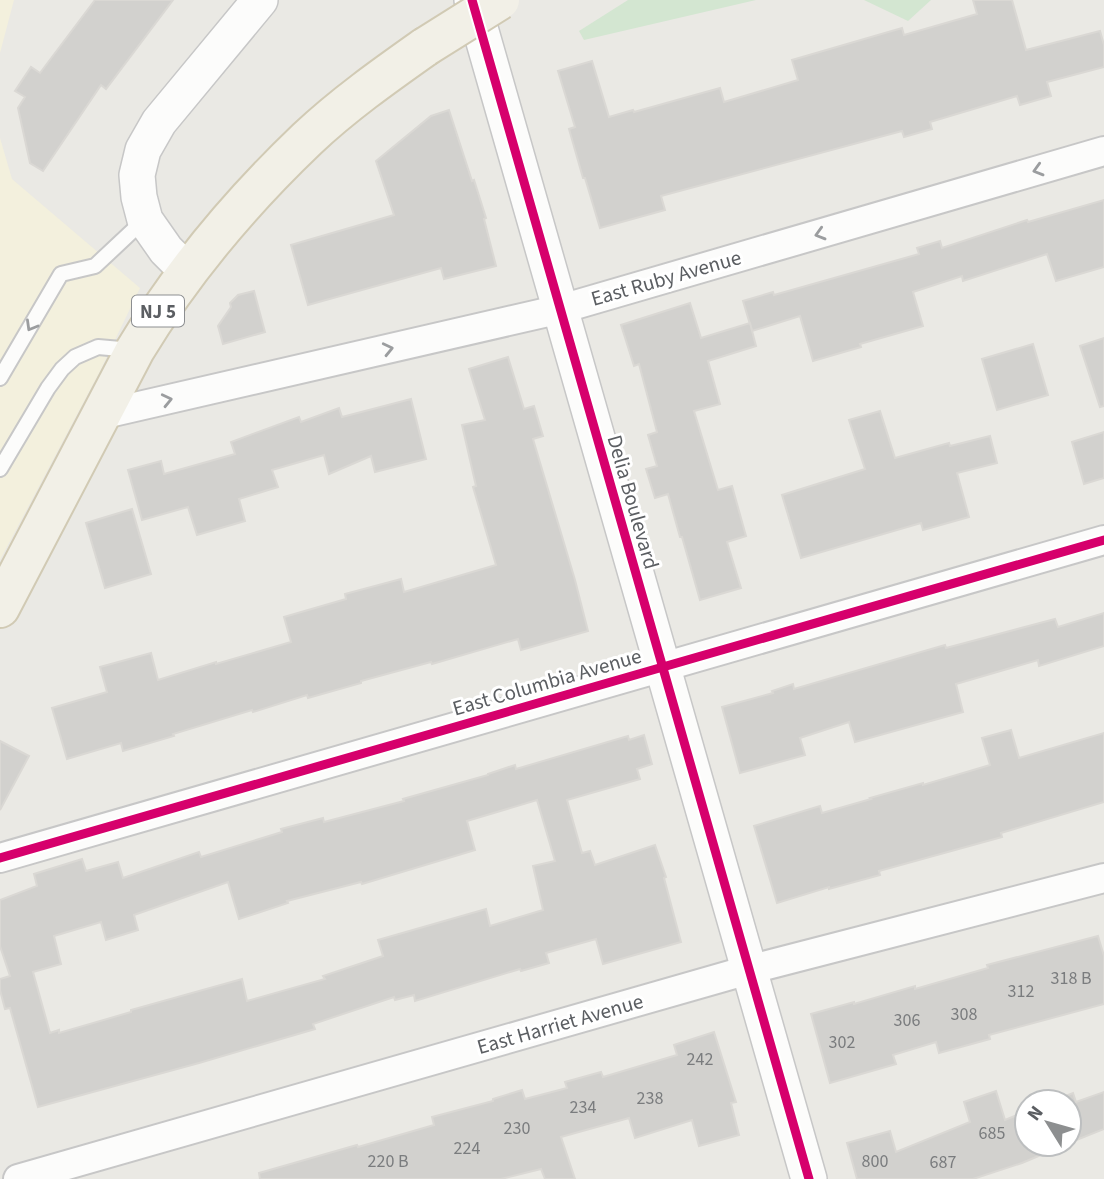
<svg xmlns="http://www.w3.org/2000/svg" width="1104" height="1179" viewBox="0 0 1104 1179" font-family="'Source Sans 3',sans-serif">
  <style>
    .commercial { fill: #f3f0dd }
    .green { fill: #d3e6d1 }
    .building { fill: #d2d1ce; stroke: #dad8d4; stroke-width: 2; fill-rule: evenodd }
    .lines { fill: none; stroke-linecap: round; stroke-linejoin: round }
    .service-casing { stroke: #c7c7c7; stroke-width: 18 }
    .minor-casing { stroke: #c7c7c7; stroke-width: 32 }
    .tertiary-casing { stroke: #c7c7c7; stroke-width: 38 }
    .primary-casing { stroke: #d1cab4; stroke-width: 42 }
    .service { stroke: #fcfcfb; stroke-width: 14 }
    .minor { stroke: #fcfcfb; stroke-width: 28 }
    .tertiary { stroke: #fcfcfb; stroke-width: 35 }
    .primary { stroke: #f2f0e7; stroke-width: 38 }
    .primary-bridge-casing { stroke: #d1cab4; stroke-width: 42; stroke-linecap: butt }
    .primary-bridge { stroke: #f2f0e7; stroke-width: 38 }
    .cycleway-casing { stroke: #fff; stroke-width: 13 }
    .cycleway { stroke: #d6006c; stroke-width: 9 }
    .oneway { stroke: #9b9d9f }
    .labels { text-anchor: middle; stroke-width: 6; stroke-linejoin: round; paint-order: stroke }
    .number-label { font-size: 18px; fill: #7a7c7e }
    .shield { fill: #fff; stroke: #8c8e91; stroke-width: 2 }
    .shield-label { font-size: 19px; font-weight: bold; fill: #5b5e62 }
    .street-label { font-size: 21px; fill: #5b5e62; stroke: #fff }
  </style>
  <rect width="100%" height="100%" fill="#eae9e4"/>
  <g class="commercial">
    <polygon points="0,0 14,0 0,53"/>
    <polygon points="0,138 12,179 140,288 100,371 0,560"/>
  </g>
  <g class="green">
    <polygon points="628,0 756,0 584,40 579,31"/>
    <polygon points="864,0 931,0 908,21"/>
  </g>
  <g class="building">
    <polygon points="95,0 173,0 106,89 101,85 43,171 30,163 18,108 25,97 15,91 31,67 40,73"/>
    <polygon points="973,0 1012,0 1026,50 1100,31 1104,45 1104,67 1047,82 1051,96 1020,105 1017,96 930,122 932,129 904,137 902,131 661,196 665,210 600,228 585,178 583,178 569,129 575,127 558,71 592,61 609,117 633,110 634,112 720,88 724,102 798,80 792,60 902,28 904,35 977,14"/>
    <polygon points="449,110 472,181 474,180 486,218 484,219 496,266 444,279 441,268 308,305 291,245 394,215 376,161 431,116"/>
    <polygon points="1104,200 1104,267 1056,281 1047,254 963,281 962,276 913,292 923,326 860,344 861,347 813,361 800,316 752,331 743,301 773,292 774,295 919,254 917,248 940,241 942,248 1027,220 1028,222"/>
    <polygon points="254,291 265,332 223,344 218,326 231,307 230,303 238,295"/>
    <polygon points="690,303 701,338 750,323 756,346 708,361 720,404 694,411 718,490 732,486 746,536 727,542 741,588 700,600 682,537 680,537 668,494 655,498 646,469 657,466 648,435 657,432 639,364 634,366 621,325"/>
    <polygon points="1104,338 1104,406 1100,407 1080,346"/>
    <polygon points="1033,344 1048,395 997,410 982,359"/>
    <polygon points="508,357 524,409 534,406 543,436 533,439 575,580 588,631 521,650 518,639 432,664 431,662 361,681 361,683 308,698 307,695 253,712 252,710 173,734 174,736 123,751 121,743 67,759 52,708 107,692 100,667 151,653 158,680 216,662 216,664 291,642 284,617 346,599 345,594 401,579 404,592 496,565 473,487 476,486 462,425 485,420 469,369"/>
    <polygon points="411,399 426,459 375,472 371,456 329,474 324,455 272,470 278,487 239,499 245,521 197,535 188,507 142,520 128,470 161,461 164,474 235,454 231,442 299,417 301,422 339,408 342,417"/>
    <polygon points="880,411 895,458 949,443 950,446 990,436 997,463 957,473 969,517 923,530 921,523 801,558 782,495 865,469 849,420"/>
    <polygon points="1104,432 1104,478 1084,484 1072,442"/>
    <polygon points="132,509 151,574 105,588 86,523"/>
    <polygon points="1104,613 1104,646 1039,666 1038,660 956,684 963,712 855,742 849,722 800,738 805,755 740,773 722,707 773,693 772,691 793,684 794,689 945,645 946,648 1055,619 1058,627"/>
    <polygon points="1011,730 1019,758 1104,733 1104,802 1001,833 1002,837 879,871 880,875 829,889 829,887 777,903 754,826 820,806 822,813 871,799 870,798 923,783 923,785 990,765 982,738"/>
    <path d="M644,735L652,764L637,769L640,779L567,800L582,853L590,851L595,865L655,845L666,877L664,878L681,942L603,964L596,939L546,953L549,963L521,971L520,969L415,1001L414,995L395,1000L394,997L313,1024L315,1029L199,1063L38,1107L10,1008L5,1009L0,990V979L10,976L0,946V900L37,886L34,874L82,859L86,871L118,862L123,878L199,852L201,857L282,832L281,829L323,818L324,822L404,801L403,799L488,775V774L515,765L516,769L628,736L629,740ZM537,800L555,861L533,866L543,910L490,926L486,909L378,940L383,956L323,976L325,979L247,1001L242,979L131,1010V1012L59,1033V1030L50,1033L33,972L61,964L54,936L101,922L106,940L138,930L134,915L228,882L239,919L288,903L287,901L361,882L362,884L475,850L467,821Z"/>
    <polygon points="0,741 29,756 0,810"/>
    <polygon points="1098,936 1104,956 1104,1004 989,1035 990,1039 939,1053 936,1042 893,1055 896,1064 830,1083 811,1014 854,1002 854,1004 915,986 915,989 988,968 987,965"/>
    <polygon points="714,1032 736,1102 731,1103 739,1135 699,1146 692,1120 635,1138 629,1118 561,1137 575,1179 545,1179 541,1169 501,1179 260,1179 259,1173 357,1145 358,1147 434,1125 432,1117 493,1101 493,1099 522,1090 525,1099 567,1088 565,1082 601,1072 603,1077 677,1055 674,1045"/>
    <polygon points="996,1091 1005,1120 1027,1111 1027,1144 1067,1144 1022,1163 973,1179 857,1179 847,1143 890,1131 896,1152 970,1122 964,1102"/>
    <polygon points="1104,1092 1104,1129 1069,1143 1069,1102 1050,1102 1073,1093 1076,1102"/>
  </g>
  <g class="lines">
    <defs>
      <g id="service">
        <polyline points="0,378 61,274 95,266 144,220"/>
        <polyline points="0,469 48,388 62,369 75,357 98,347 132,350"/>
      </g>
      <g id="minor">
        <polyline points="100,415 561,309 1104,151"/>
        <polyline points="0,858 1104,540"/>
        <polyline points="18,1179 748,970 1104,878"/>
      </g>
      <g id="tertiary">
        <polyline points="472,0 809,1179"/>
        <polyline points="187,271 166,250 145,220 139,197 137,175 143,150 159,122 260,0"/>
      </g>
      <path id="primary" d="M0,608L135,350C182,272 241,202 307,139C343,105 384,76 425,47"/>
    </defs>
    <use href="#service" class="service-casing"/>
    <use href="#minor" class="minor-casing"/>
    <use href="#tertiary" class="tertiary-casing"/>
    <use href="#primary" class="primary-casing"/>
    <use href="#service" class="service"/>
    <use href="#minor" class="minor"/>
    <use href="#tertiary" class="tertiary"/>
    <use href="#primary" class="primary"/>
    <defs>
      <polyline id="primary-bridge" points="425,47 500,0"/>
    </defs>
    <use href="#primary-bridge" class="primary-bridge-casing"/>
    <use href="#primary-bridge" class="primary-bridge"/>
    <defs>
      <g id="cycleway">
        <polyline points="472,0 809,1179"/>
        <polyline points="0,858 1104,540"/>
      </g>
    </defs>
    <use href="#cycleway" class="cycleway-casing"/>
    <use href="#cycleway" class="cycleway"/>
  </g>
  <defs><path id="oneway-chevron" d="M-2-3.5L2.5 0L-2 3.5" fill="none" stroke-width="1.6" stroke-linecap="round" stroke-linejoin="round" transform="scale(1.75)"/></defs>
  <g class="oneway">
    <use href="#oneway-chevron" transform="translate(1038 170) rotate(164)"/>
    <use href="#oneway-chevron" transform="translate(820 234) rotate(164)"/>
    <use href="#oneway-chevron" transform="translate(31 326) rotate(120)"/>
    <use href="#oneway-chevron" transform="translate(388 349) rotate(-13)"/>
    <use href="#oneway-chevron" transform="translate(167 400) rotate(-13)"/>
  </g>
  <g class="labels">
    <g class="number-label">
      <text x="1071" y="984">318 B</text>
      <text x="1021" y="997">312</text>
      <text x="964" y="1020">308</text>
      <text x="907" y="1026">306</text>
      <text x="842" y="1048">302</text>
      <text x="700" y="1065">242</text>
      <text x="650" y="1104">238</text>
      <text x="583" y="1113">234</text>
      <text x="517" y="1134">230</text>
      <text x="992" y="1139">685</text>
      <text x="467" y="1154">224</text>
      <text x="388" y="1167">220 B</text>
      <text x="875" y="1167">800</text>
      <text x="943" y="1168">687</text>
    </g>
    <rect class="shield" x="132" y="295.5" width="52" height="31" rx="5"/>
    <g class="shield-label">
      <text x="158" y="318">NJ 5</text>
    </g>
    <g class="street-label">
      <text transform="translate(666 278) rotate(-16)" y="7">East Ruby Avenue</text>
      <text transform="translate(633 502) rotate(74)" y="7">Delia Boulevard</text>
      <text transform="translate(547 682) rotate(-16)" y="7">East Columbia Avenue</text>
      <text transform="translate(560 1024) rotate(-16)" y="7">East Harriet Avenue</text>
    </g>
  </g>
  <g transform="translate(1048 1123) rotate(307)"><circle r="33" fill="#ffffff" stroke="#bdbfc0" stroke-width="2"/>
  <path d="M0-5L12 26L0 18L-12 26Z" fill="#8d8f90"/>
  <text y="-10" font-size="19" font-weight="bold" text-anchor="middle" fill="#5b5e62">N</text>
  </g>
</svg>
